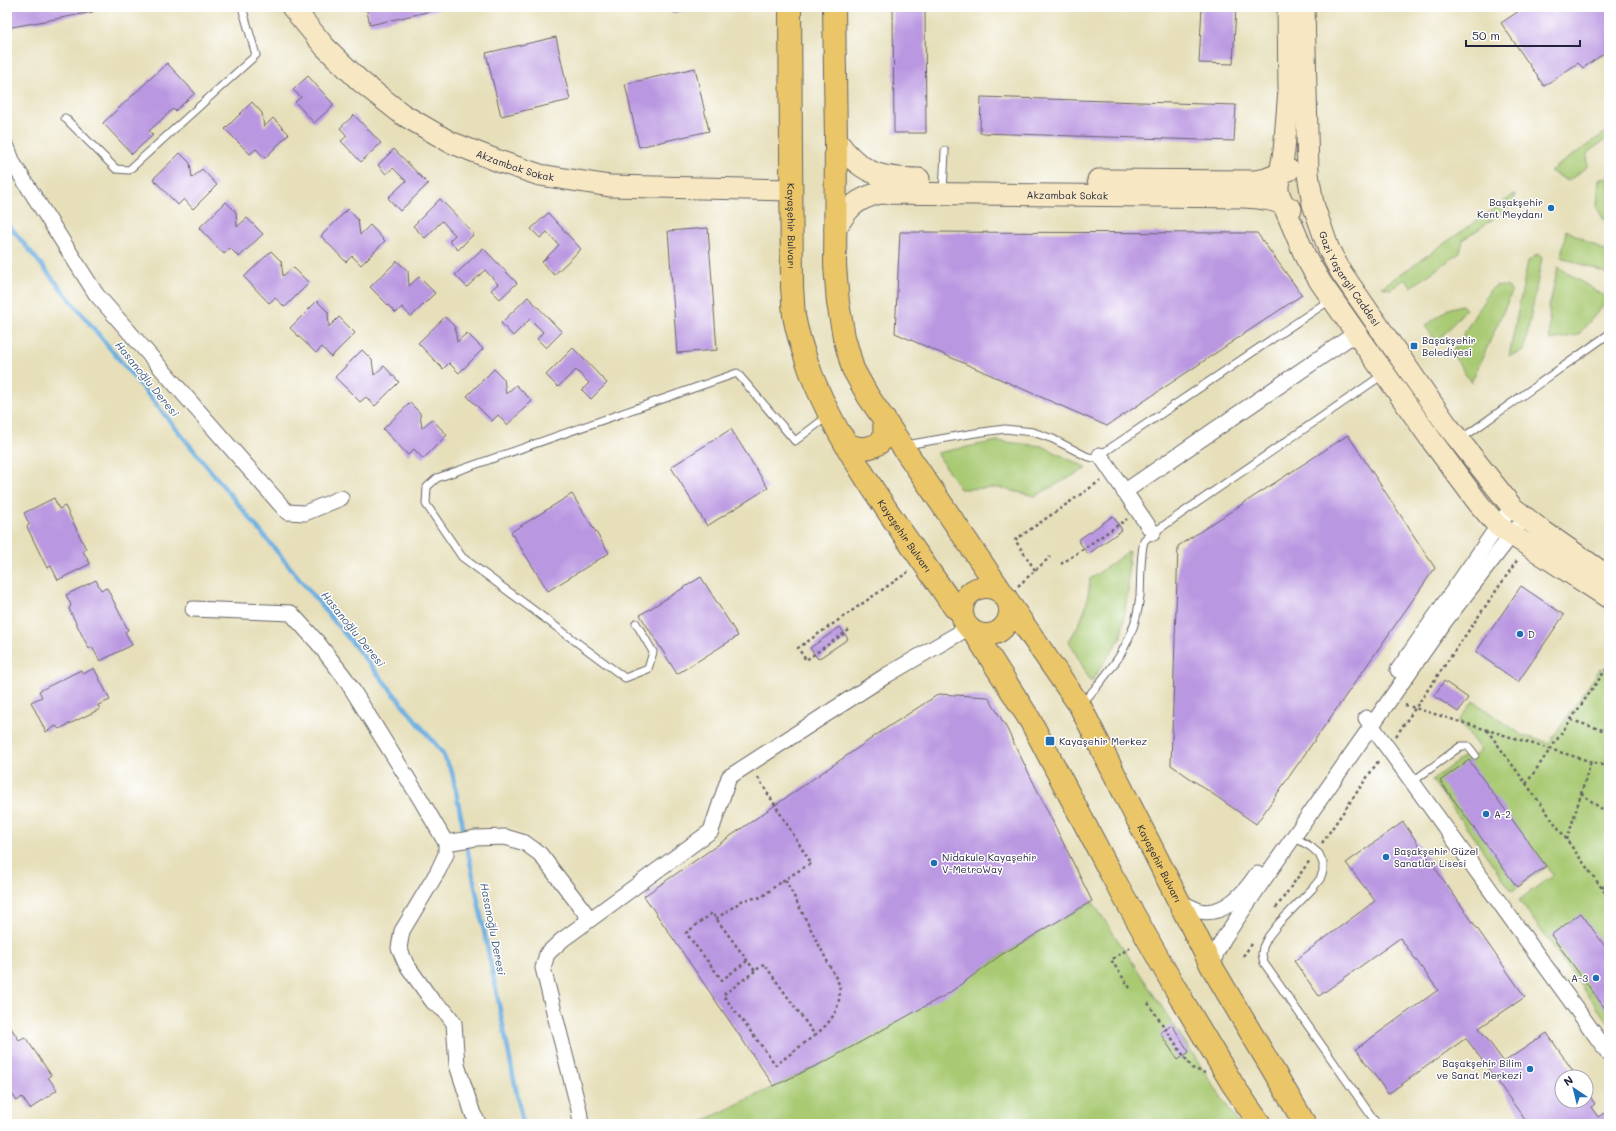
<svg xmlns="http://www.w3.org/2000/svg" width="1616" height="1131" viewBox="0 0 1616 1131" font-family="Mali,sans-serif">
  <style>
    .green { fill: #a9ca73; stroke: #667657 }
    .lines { fill: none; stroke-linecap: round; stroke-linejoin: round }
    .stream { stroke: #6eb0e2; stroke-width: 4.5 }
    .building { fill: #ba97e1 }
    .lane-casing { stroke: #676467; stroke-width: 9 }
    .street-casing { stroke: #676467; stroke-width: 17 }
    .secondary-casing { stroke: #676467; stroke-width: 23 }
    .primary-casing { stroke: #676467; stroke-width: 24 }
    .path { stroke: #676467; stroke-width: 2.5; stroke-dasharray: 3 3; stroke-linecap: butt }
    .lane { stroke: #fff; stroke-width: 7 }
    .street { stroke: #fff; stroke-width: 15 }
    .secondary { stroke: #f7e8c3; stroke-width: 21 }
    .primary { stroke: #eac669; stroke-width: 22 }
    .poi-dot { fill: #1f6fb2; stroke: #fff; stroke-width: 1.5 }
    .labels { text-anchor: middle; stroke-width: 3; stroke-linejoin: round; paint-order: stroke }
    .street-label { font-size: 10px; fill: #22223b; stroke: #fff }
    .poi-label { font-size: 10px; fill: #22223b; stroke: #fff; text-anchor: start }
    .water-label { font-size: 11px; font-style: italic; fill: #405b7e; stroke: #fff }
  </style>
  <rect width="100%" height="100%" fill="#fff"/>
  <filter id="ink" filterUnits="userSpaceOnUse"><feTurbulence type="fractalNoise" baseFrequency=".025" numOctaves="2"/><feDisplacementMap in="SourceGraphic" scale="8" xChannelSelector="R" yChannelSelector="G"/><feConvolveMatrix kernelMatrix="1 2 1 2 8 2 1 2 1" color-interpolation-filters="sRGB"/></filter>
  <filter id="wash" filterUnits="userSpaceOnUse"><feTurbulence type="fractalNoise" baseFrequency=".012" numOctaves="4" result="noise"/><feDisplacementMap in="SourceGraphic" scale="16" xChannelSelector="R" yChannelSelector="G"/><feGaussianBlur stdDeviation="0.9" result="paint"/><feColorMatrix in="noise" values="0 0 0 0 0 0 0 0 0 0 0 0 0 0 0 0 0 1.4 0 .05"/><feComposite in="paint" operator="in"/></filter>
  <g filter="url(#wash)">
    <rect width="100%" height="100%" fill="#e6dfba"/>
    <g class="green">
      <polygon points="1609,130 1609,137 1587,153 1588,166 1568,181 1550,171"/>
      <polygon points="1609,178 1609,213 1604,220 1597,208 1599,179"/>
      <polygon points="1515,194 1514,204 1463,240 1460,253 1411,287 1405,279 1391,289 1382,287"/>
      <polygon points="1566,230 1609,253 1609,274 1561,257"/>
      <polygon points="1538,254 1542,258 1524,351 1509,356 1528,261"/>
      <polygon points="1558,267 1609,299 1578,335 1550,340 1549,307"/>
      <polygon points="1497,285 1508,287 1512,292 1471,383 1452,353 1490,290"/>
      <polygon points="1462,305 1466,309 1437,342 1425,326 1448,309"/>
      <polygon points="997,441 1042,446 1087,468 1035,496 999,488 960,489 937,453"/>
      <path d="M1129,551L1128,591L1121,637L1091,682L1069,641C1084,617 1087,607 1090,579Z"/>
      <polygon points="1600,669 1609,672 1609,1024 1519,900 1553,875 1547,866 1512,891 1432,780 1466,755 1469,760 1481,751 1459,721 1473,701 1522,735 1549,743"/>
      <polygon points="1092,901 1239,1124 697,1124 828,1060"/>
    </g>
    <g class="lines">
      <polyline class="stream" points="7,223 441,751 452,772 523,1124"/>
    </g>
    <g id="blocks">
      <g class="building">
        <polygon points="7,7 92,7 93,12 7,28"/>
        <polygon points="366,7 439,7 440,9 370,25"/>
        <polygon points="672,7 698,7 698,8 674,13"/>
        <polygon points="893,7 925,7 926,133 894,133"/>
        <polygon points="1202,7 1236,7 1233,64 1199,63"/>
        <polygon points="1525,7 1609,7 1609,50 1583,68 1578,63 1544,86 1501,23"/>
        <polygon points="556,37 570,100 501,116 486,53"/>
        <polygon points="167,63 195,93 175,111 173,109 149,131 153,135 132,154 103,123"/>
        <polygon points="695,68 709,131 639,147 625,84"/>
        <polygon points="308,76 334,105 314,123 295,102 301,97 293,90"/>
        <polygon points="981,97 1236,105 1234,141 980,133"/>
        <polygon points="252,102 262,113 264,127 273,118 289,134 265,158 256,149 250,154 225,129"/>
        <polygon points="354,115 381,143 361,162 341,141 347,136 340,128"/>
        <polygon points="394,149 428,184 400,211 388,198 406,181 393,168 386,174 378,165"/>
        <polygon points="180,153 190,163 192,178 202,169 217,185 193,209 184,199 178,205 153,179"/>
        <polygon points="440,199 474,234 458,250 449,241 455,235 442,221 425,238 413,226"/>
        <polygon points="226,202 236,212 237,227 247,218 263,234 239,257 230,248 224,254 199,228"/>
        <polygon points="348,209 358,220 360,235 370,225 385,241 361,265 352,256 346,262 321,236"/>
        <polygon points="548,213 581,249 554,275 542,262 559,245 547,232 540,238 531,229"/>
        <polygon points="708,228 717,350 677,353 668,231"/>
        <polygon points="900,232 1257,233 1302,295 1107,426 895,333"/>
        <polygon points="483,248 517,283 500,299 491,290 498,284 485,270 467,287 455,275"/>
        <polygon points="271,251 281,261 283,276 293,267 309,283 285,307 275,298 269,303 244,277"/>
        <polygon points="397,261 408,271 409,286 419,277 435,293 411,317 402,307 396,313 370,287"/>
        <polygon points="528,297 562,332 546,348 537,339 543,332 530,319 513,336 501,323"/>
        <polygon points="317,301 328,312 329,327 339,317 355,333 331,357 322,347 316,353 290,328"/>
        <polygon points="445,317 455,327 457,342 467,333 483,349 459,373 449,363 443,369 418,343"/>
        <polygon points="573,348 607,383 591,399 582,390 589,383 576,370 558,387 546,375"/>
        <polygon points="362,350 372,360 374,375 384,366 399,382 375,406 366,397 360,402 335,377"/>
        <polygon points="494,369 504,379 506,394 516,385 532,401 507,425 498,415 492,421 467,396"/>
        <polygon points="410,403 420,413 422,428 432,419 447,435 423,459 414,449 408,455 383,429"/>
        <polygon points="731,429 768,488 707,526 671,467"/>
        <polygon points="1348,435 1435,568 1256,824 1171,765 1178,546"/>
        <polygon points="572,494 609,553 548,591 511,532"/>
        <polygon points="54,498 59,509 65,506 86,549 83,551 90,564 58,580 51,566 47,568 27,527 29,524 24,513"/>
        <polygon points="1113,516 1122,530 1088,554 1078,540"/>
        <polygon points="701,577 738,636 677,674 640,615"/>
        <polygon points="96,580 101,590 107,588 128,630 125,632 132,645 100,661 92,647 89,649 69,609 71,605 66,595"/>
        <polygon points="1521,586 1564,615 1518,682 1476,652"/>
        <polygon points="840,627 848,639 818,659 810,648"/>
        <polygon points="94,668 110,700 98,705 100,709 59,729 56,726 46,732 31,702 42,697 39,691 81,670 83,674"/>
        <polygon points="1444,681 1468,698 1458,712 1434,696"/>
        <polygon points="939,694 988,697 1005,725 1092,901 1001,955 949,993 828,1060 774,1086 644,896 888,727"/>
        <polygon points="1469,760 1546,866 1517,887 1440,781"/>
        <polygon points="1403,822 1525,997 1479,1028 1504,1062 1547,1033 1577,1077 1562,1077 1562,1101 1586,1101 1586,1090 1595,1104 1591,1107 1598,1117 1604,1113 1609,1120 1609,1124 1528,1124 1466,1038 1388,1094 1356,1049 1438,990 1400,938 1319,996 1294,961 1375,901 1346,863"/>
        <polygon points="1581,913 1609,952 1609,1014 1551,935"/>
        <polygon points="1172,1025 1189,1052 1178,1060 1160,1033"/>
        <polygon points="11,1028 19,1040 25,1037 51,1075 48,1077 57,1090 30,1109 22,1097 17,1101 7,1087 7,1031"/>
      </g>
    </g>
  </g>
  <g filter="url(#ink)">
    <use href="#blocks" fill-opacity="0" stroke="#676467" stroke-width="1"/>
    <g class="lines">
      <defs>
        <g id="lane">
          <polyline points="65,118 116,169 129,170 256,55 242,7"/>
          <polyline points="943,193 945,151"/>
          <polyline points="1461,439 1609,334"/>
          <polyline points="906,445 975,433 1005,429 1033,432 1053,439 1086,456 1093,458 1100,455 1330,300"/>
          <polyline points="636,623 653,652 648,669 625,678 462,557 426,504 427,487 437,478 737,373 795,441 828,416"/>
          <path d="M1081,705C1111,670 1135,644 1140,596C1141,579 1140,557 1144,541L1153,533L1384,374"/>
          <polyline points="1412,782 1461,746 1468,746 1475,755"/>
          <polyline points="1294,837 1311,847 1319,854 1323,863 1323,871 1320,879 1312,889 1279,923 1268,937 1263,947 1262,954 1264,963 1377,1124"/>
        </g>
        <g id="street">
          <polyline points="7,147 13,163 96,294 287,512 305,513 341,498"/>
          <polyline points="1100,455 1153,533"/>
          <polyline points="1124,492 1356,333"/>
          <polyline points="193,609 291,613 318,643 345,678 421,800 446,843 446,854 438,871 402,931 399,948 406,964 433,1002 445,1011 454,1023 457,1065 473,1114 479,1124"/>
          <polyline points="1398,670 1498,526 1512,507"/>
          <polyline points="1366,718 1609,1054"/>
          <polyline points="446,843 476,838 505,837 525,843 540,854 590,919"/>
          <path d="M1178,901C1185,904 1193,909 1200,911C1225,916 1245,892 1257,874"/>
          <polyline points="1212,967 1216,953 1224,938 1262,882 1445,621 1517,528"/>
          <polyline points="581,1124 579,1110 543,968 547,954 562,940 711,831 729,777 887,675 968,628"/>
        </g>
        <g id="secondary">
          <path id="s1" d="M292,7L325,47L360,81L402,114L450,142L501,162L540,175L610,186L791,190"/>
          <polyline points="1288,7 1289,90 1284,151 1278,185 1278,192 1306,258 1321,283 1432,441 1479,504 1498,526 1609,598"/>
          <path id="s2" d="M1304,7L1308,174L1313,204L1329,250L1341,272L1447,425L1512,507L1540,529L1609,577"/>
          <path d="M836,140C860,173 880,179 919,179"/>
          <polyline points="1098,180 1254,181 1266,179 1289,170"/>
          <path id="s3" d="M835,230C847,209 855,199 880,193L1244,197C1262,198 1276,199 1291,209"/>
        </g>
        <g id="primary">
          <path id="s4" d="M790,7L792,288C793,297 793,306 794,315C797,336 805,356 812,376C846,460 904,533 954,607L962,612"/>
          <polyline points="834,7 836,140 835,265 838,303 844,337 853,369 868,396 1001,591"/>
          <path d="M841,435C844,438 846,443 850,445C860,451 880,448 884,436C885,431 884,424 884,419"/>
          <circle cx="986" cy="611" r="24"/>
          <path id="s5" d="M1011,606L1080,706L1212,967L1305,1124"/>
          <polyline points="974,632 1030,720 1110,872 1175,988 1233,1085 1260,1124"/>
        </g>
      </defs>
      <use href="#lane" class="lane-casing"/>
      <use href="#street" class="street-casing"/>
      <use href="#secondary" class="secondary-casing"/>
      <use href="#primary" class="primary-casing"/>
      <g class="path">
        <polyline points="1061,564 1127,519"/>
        <polyline points="1035,570 1015,540 1100,481"/>
        <polyline points="1018,586 1050,557"/>
        <polyline points="849,630 806,660 798,648 908,572"/>
        <polyline points="1405,705 1609,767"/>
        <polyline points="1571,720 1609,732"/>
        <polyline points="1487,730 1609,898"/>
        <polyline points="1396,736 1518,559"/>
        <polyline points="1526,784 1609,665"/>
        <polyline points="1581,793 1609,815"/>
        <polyline points="1567,840 1591,761"/>
        <polyline points="1322,843 1379,760"/>
        <polyline points="1602,888 1609,883"/>
        <polyline points="1276,908 1310,860"/>
        <polyline points="716,919 743,900 762,897 779,883 811,863 757,776"/>
        <polyline points="1243,956 1252,944"/>
        <path d="M747,961L722,980L686,933L712,913L755,971L764,964L815,1035C833,1021 842,1006 839,984L785,879"/>
        <polyline points="755,971 723,995 776,1065 815,1035"/>
        <polyline points="1130,988 1111,960 1131,947"/>
        <polyline points="1148,1003 1192,1068 1205,1073"/>
      </g>
      <use href="#lane" class="lane"/>
      <use href="#street" class="street"/>
      <use href="#secondary" class="secondary"/>
      <use href="#primary" class="primary"/>
    </g>
  </g>
  <g class="poi-dot">
    <circle cx="1551" cy="208" r="4"/>
    <rect x="1410" y="342" width="8" height="8" rx="2"/>
    <circle cx="1520" cy="634" r="4"/>
    <rect x="1045" y="736" width="10" height="10" rx="2"/>
    <circle cx="1486" cy="814" r="4"/>
    <circle cx="1386" cy="857" r="4"/>
    <circle cx="934" cy="863" r="4"/>
    <circle cx="1596" cy="978" r="4"/>
    <circle cx="1530" cy="1069" r="4"/>
  </g>
  <g class="labels">
    <g class="street-label">
      <text dy="4" stroke="none"><textPath href="#s1" startOffset="279">Akzambak Sokak</textPath></text>
      <text dy="4" stroke="none"><textPath href="#s3" startOffset="248">Akzambak Sokak</textPath></text>
      <text dy="4" stroke="none"><textPath href="#s4" startOffset="219">Kayaşehir Bulvarı</textPath></text>
      <text dy="4" stroke="none"><textPath href="#s2" startOffset="281">Gazi Yaşargil Caddesi</textPath></text>
      <text dy="4" stroke="none"><textPath href="#s4" startOffset="557">Kayaşehir Bulvarı</textPath></text>
      <text dy="4" stroke="none"><textPath href="#s5" startOffset="298">Kayaşehir Bulvarı</textPath></text>
    </g>
    <g class="poi-label">
      <text x="1543" y="206" text-anchor="end">Başakşehir<tspan x="1543" dy="12">Kent Meydanı</tspan></text>
      <text x="1422" y="344">Başakşehir<tspan x="1422" dy="12">Belediyesi</tspan></text>
      <text x="1528" y="638">D</text>
      <text x="1059" y="745">Kayaşehir Merkez</text>
      <text x="1494" y="818">A-2</text>
      <text x="1394" y="855">Başakşehir Güzel<tspan x="1394" dy="12">Sanatlar Lisesi</tspan></text>
      <text x="942" y="861">Nidakule Kayaşehir<tspan x="942" dy="12">V-MetroWay</tspan></text>
      <text x="1588" y="982" text-anchor="end">A-3</text>
      <text x="1522" y="1067" text-anchor="end">Başakşehir Bilim<tspan x="1522" dy="12">ve Sanat Merkezi</tspan></text>
    </g>
    <g class="water-label">
      <text transform="translate(147 379) rotate(51)" y="4">Hasanoğlu Deresi</text>
      <text transform="translate(353 629) rotate(51)" y="4">Hasanoğlu Deresi</text>
      <text transform="translate(493 929) rotate(79)" y="4">Hasanoğlu Deresi</text>
    </g>
  </g>
  <rect width="1616" height="1131" fill="none" stroke="#fff" stroke-width="24"/>
  <g transform="translate(1574 1089) rotate(325)"><circle r="19" fill="#ffffff" stroke="#a7a7b1"/>
  <path d="M0-3L7 15L0 10L-7 15Z" fill="#1f6fb2"/>
  <text y="-6" font-size="11" font-weight="bold" text-anchor="middle" fill="#22223b">N</text>
  </g>
  <path d="M1466 40v6h114v-6" fill="none" stroke="#22223b" stroke-width="2"/>
  <text x="1472" y="40" font-size="12" fill="#22223b" stroke="#ffffff" stroke-width="3" paint-order="stroke">50 m</text>
</svg>
